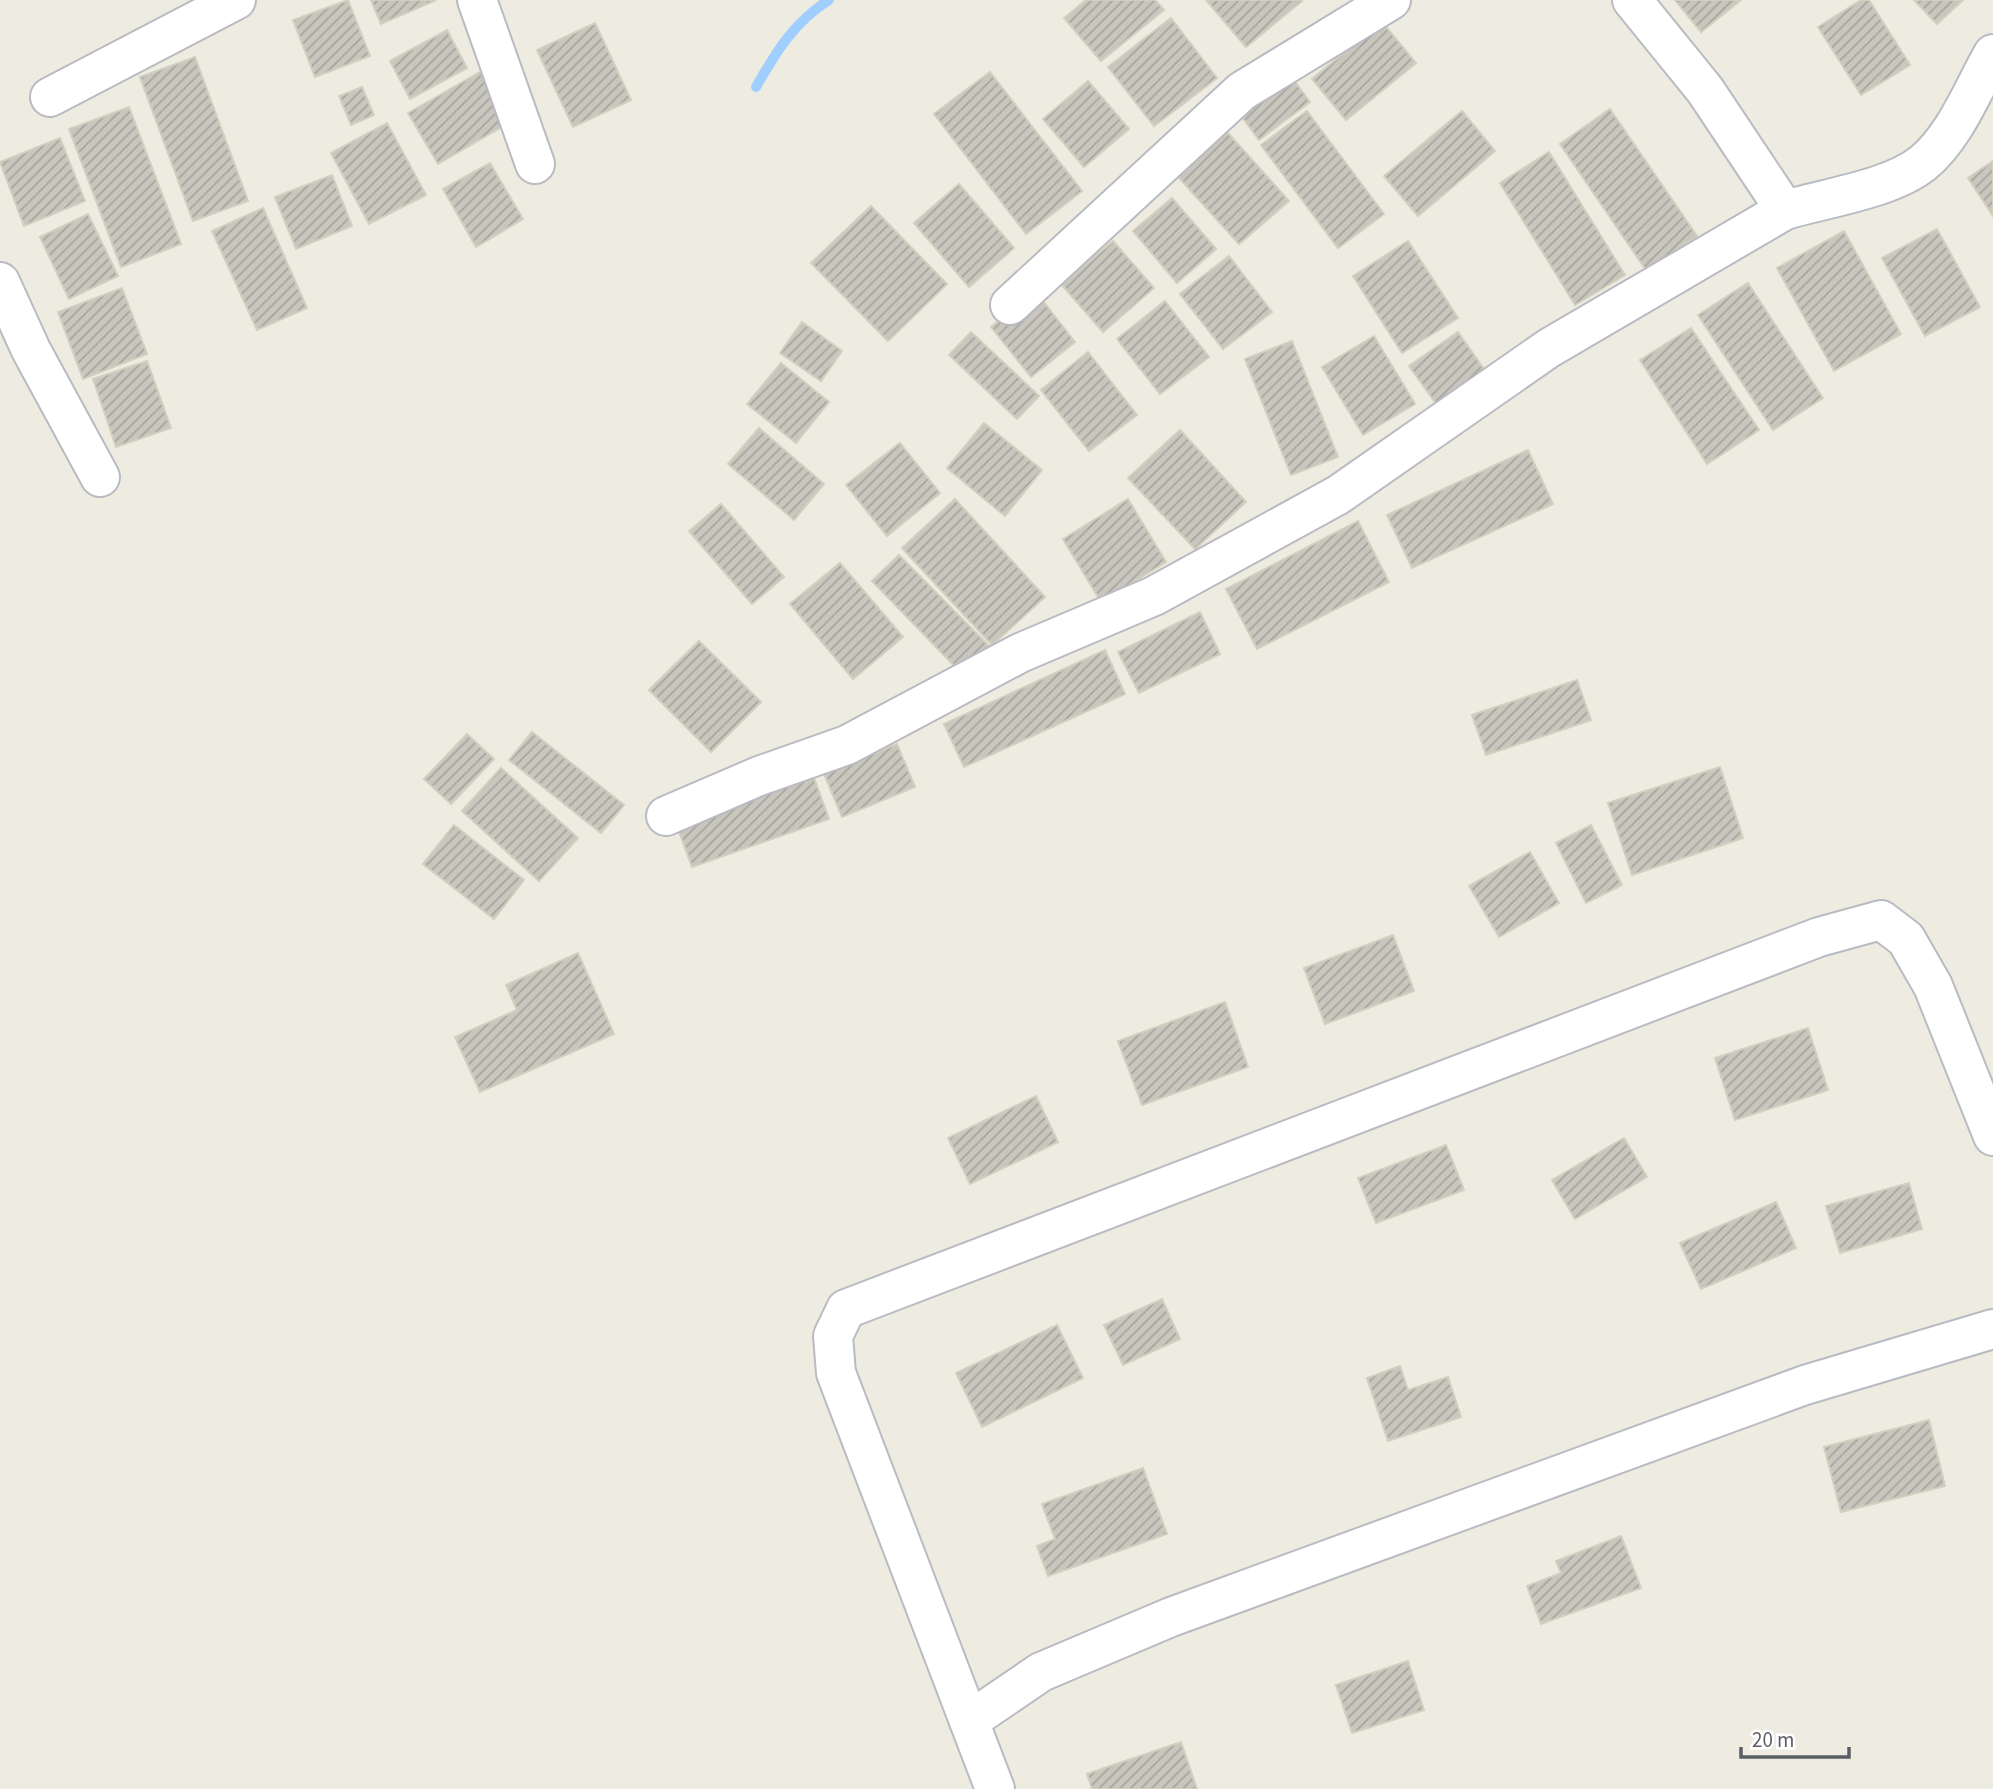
<svg xmlns="http://www.w3.org/2000/svg" width="1993" height="1789" viewBox="0 0 1993 1789" font-family="'Source Sans 3',sans-serif">
  <style>
    .lines { fill: none; stroke-linecap: round; stroke-linejoin: round }
    .stream { stroke: #a0ceff; stroke-width: 10 }
    .building { fill: url(#building-hatch); stroke: #d3cfbf; stroke-width: 2 }
    .minor-casing { stroke: #b9bbc2; stroke-width: 42 }
    .minor { stroke: #fff; stroke-width: 38 }
  </style>
  <defs>
    <pattern id="building-hatch" width="6" height="6" patternUnits="userSpaceOnUse" patternTransform="scale(1.75)"><rect width="6" height="6" fill="#c9c6be"/><path d="M-1 1l2-2M0 6l6-6M5 7l2-2" fill="none" stroke="#a6a49e"/></pattern>
  </defs>
  <rect width="100%" height="100%" fill="#eeece1"/>
  <g class="lines">
    <path class="stream" d="M756,87C776,52 794,22 829,0"/>
  </g>
  <g class="building">
    <polygon points="348,0 370,56 315,77 293,20"/>
    <polygon points="371,0 436,0 381,24"/>
    <polygon points="1086,0 1155,0 1164,10 1101,61 1064,18"/>
    <polygon points="1206,0 1301,0 1302,1 1246,47"/>
    <polygon points="1675,0 1741,0 1701,32"/>
    <polygon points="1861,0 1869,0 1910,65 1861,95 1818,27"/>
    <polygon points="1914,0 1963,0 1937,24"/>
    <polygon points="1171,18 1217,78 1154,126 1108,67"/>
    <polygon points="1382,22 1416,63 1346,120 1312,79"/>
    <polygon points="595,23 631,100 573,127 537,50"/>
    <polygon points="447,30 467,68 410,99 390,61"/>
    <polygon points="195,57 248,201 193,221 140,77"/>
    <polygon points="480,72 510,122 438,164 408,113"/>
    <polygon points="990,72 1082,191 1026,234 934,114"/>
    <polygon points="1290,75 1310,102 1259,140 1239,113"/>
    <polygon points="1088,81 1129,129 1084,167 1043,119"/>
    <polygon points="362,87 374,115 351,125 339,96"/>
    <polygon points="129,107 181,244 121,267 69,129"/>
    <polygon points="1610,109 1697,236 1646,270 1560,144"/>
    <polygon points="1307,111 1384,214 1338,248 1261,145"/>
    <polygon points="1462,111 1495,151 1418,216 1384,176"/>
    <polygon points="387,123 426,195 369,224 331,153"/>
    <polygon points="1220,124 1289,201 1239,244 1170,168"/>
    <polygon points="60,138 85,201 24,226 0,162"/>
    <polygon points="1549,152 1625,275 1575,305 1500,183"/>
    <polygon points="1993,161 1993,216 1968,178"/>
    <polygon points="490,163 523,219 476,247 443,189"/>
    <polygon points="332,175 352,226 296,249 275,197"/>
    <polygon points="959,184 1014,248 969,287 914,223"/>
    <polygon points="1172,198 1216,249 1177,283 1133,231"/>
    <polygon points="871,206 947,284 888,341 811,263"/>
    <polygon points="263,208 307,308 257,330 212,231"/>
    <polygon points="88,214 118,276 69,299 40,237"/>
    <polygon points="1937,229 1980,307 1925,336 1882,258"/>
    <polygon points="1844,231 1901,334 1834,371 1777,268"/>
    <polygon points="1113,241 1154,288 1103,332 1062,285"/>
    <polygon points="1408,241 1458,318 1402,353 1353,276"/>
    <polygon points="1229,256 1272,312 1223,349 1180,294"/>
    <polygon points="1748,283 1823,398 1773,430 1698,315"/>
    <polygon points="122,288 147,354 83,379 58,312"/>
    <polygon points="1036,292 1075,342 1031,377 991,327"/>
    <polygon points="1165,301 1209,357 1160,394 1117,339"/>
    <polygon points="802,322 842,351 821,381 780,353"/>
    <polygon points="1691,328 1759,430 1707,464 1640,360"/>
    <polygon points="971,332 1039,396 1017,419 949,355"/>
    <polygon points="1458,332 1486,372 1437,405 1409,366"/>
    <polygon points="1374,336 1415,404 1363,435 1322,367"/>
    <polygon points="1292,341 1338,457 1291,475 1245,359"/>
    <polygon points="1088,352 1137,415 1089,451 1041,390"/>
    <polygon points="147,361 171,428 116,447 93,379"/>
    <polygon points="781,363 829,402 796,443 747,404"/>
    <polygon points="984,423 1042,470 1005,516 947,468"/>
    <polygon points="759,428 824,484 794,520 728,464"/>
    <polygon points="1180,430 1246,502 1195,549 1128,478"/>
    <polygon points="900,443 940,493 887,536 846,485"/>
    <polygon points="1528,450 1553,504 1412,568 1387,515"/>
    <polygon points="955,499 1045,597 992,645 902,548"/>
    <polygon points="1128,499 1166,562 1101,602 1063,539"/>
    <polygon points="721,504 784,577 752,604 689,531"/>
    <polygon points="1358,521 1389,582 1257,649 1226,589"/>
    <polygon points="899,555 994,651 966,678 872,581"/>
    <polygon points="840,563 903,637 853,679 790,604"/>
    <polygon points="1200,612 1220,654 1139,693 1118,652"/>
    <polygon points="699,641 761,702 711,752 649,690"/>
    <polygon points="1105,650 1125,694 964,767 944,724"/>
    <polygon points="1577,680 1591,720 1486,755 1472,715"/>
    <polygon points="532,732 624,805 601,833 509,760"/>
    <polygon points="467,734 494,759 451,804 424,779"/>
    <polygon points="897,744 915,787 842,817 824,774"/>
    <polygon points="810,767 829,819 692,867 673,815"/>
    <polygon points="1720,767 1743,838 1632,875 1608,803"/>
    <polygon points="501,768 578,838 539,881 462,811"/>
    <polygon points="454,825 524,880 494,919 423,864"/>
    <polygon points="1591,825 1622,885 1586,903 1556,843"/>
    <polygon points="1530,852 1559,903 1499,937 1469,886"/>
    <polygon points="1393,935 1414,991 1325,1024 1304,968"/>
    <polygon points="578,953 614,1034 480,1092 455,1037 517,1010 506,985"/>
    <polygon points="1225,1002 1248,1067 1142,1105 1118,1041"/>
    <polygon points="1808,1028 1828,1090 1735,1120 1715,1058"/>
    <polygon points="1036,1096 1058,1142 970,1184 948,1138"/>
    <polygon points="1624,1138 1647,1177 1575,1219 1552,1180"/>
    <polygon points="1446,1145 1464,1190 1376,1223 1358,1178"/>
    <polygon points="1909,1183 1922,1229 1840,1253 1826,1206"/>
    <polygon points="1776,1202 1796,1248 1701,1289 1680,1243"/>
    <polygon points="1162,1299 1180,1339 1123,1365 1104,1325"/>
    <polygon points="1057,1325 1083,1378 982,1427 956,1373"/>
    <polygon points="1400,1366 1408,1390 1448,1377 1461,1417 1388,1441 1367,1378"/>
    <polygon points="1929,1420 1945,1486 1841,1512 1824,1447"/>
    <polygon points="1143,1468 1167,1534 1048,1576 1037,1546 1055,1539 1042,1504"/>
    <polygon points="1621,1536 1641,1588 1541,1624 1527,1586 1561,1573 1556,1561"/>
    <polygon points="1408,1661 1424,1710 1352,1733 1336,1685"/>
    <polygon points="1181,1742 1197,1789 1092,1789 1087,1774"/>
  </g>
  <g class="lines">
    <defs>
      <g id="minor">
        <polyline points="477,0 535,164"/>
        <path d="M1632,0L1705,90L1785,210C1826,198 1891,189 1923,163C1955,137 1973,89 1993,54"/>
        <polyline points="50,97 236,0"/>
        <polyline points="0,282 31,350 100,477"/>
        <polyline points="1010,305 1242,91 1391,0"/>
        <polyline points="666,816 759,776 847,745 1020,653 1154,596 1338,495 1549,348 1785,210"/>
        <polyline points="969,1721 1041,1672 1171,1617 1805,1385 1993,1329"/>
        <polyline points="995,1789 836,1373 833,1336 846,1309 1819,937 1881,920 1906,939 1933,986 1993,1136"/>
      </g>
    </defs>
    <use href="#minor" class="minor-casing"/>
    <use href="#minor" class="minor"/>
  </g>
  <path d="M1741 1747v10h108v-10" fill="none" stroke="#5a5d64" stroke-width="3.5"/>
  <text x="1752" y="1747" font-size="21" fill="#5a5d64" stroke="#ffffff" stroke-width="5" paint-order="stroke">20 m</text>
</svg>
